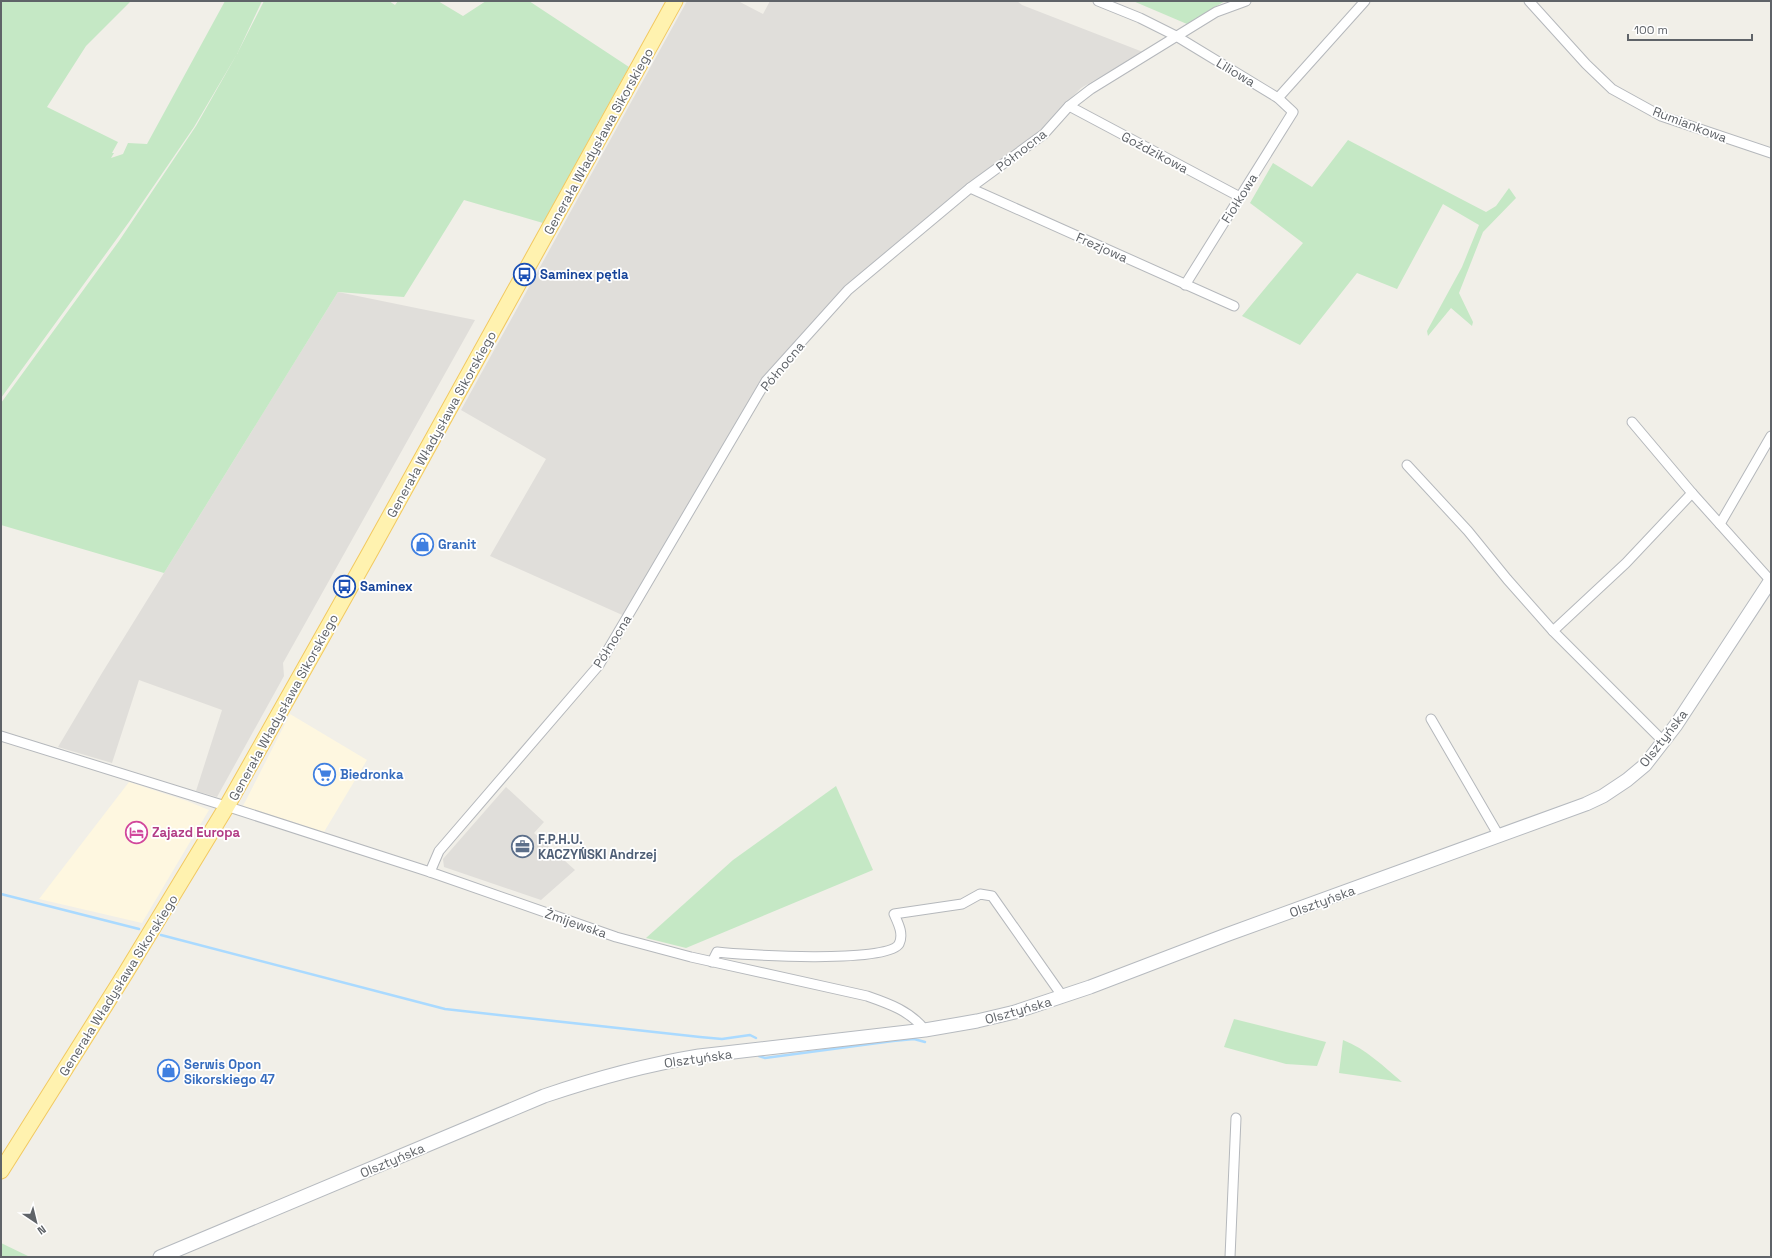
<svg xmlns="http://www.w3.org/2000/svg" width="1772" height="1258" viewBox="0 0 1772 1258" font-family="'Space Grotesk',sans-serif">
  <style>
    .commercial { fill: #fef7e0 }
    .industrial { fill: #e0deda }
    .green { fill: #c5e8c5 }
    .lines { fill: none; stroke-linecap: round; stroke-linejoin: round }
    .stream { stroke: #aadaff; stroke-width: 2.5 }
    .street-casing { stroke: #b5b8bc; stroke-width: 11 }
    .secondary-casing { stroke: #b6babf; stroke-width: 15 }
    .primary-casing { stroke: #f2c960; stroke-width: 17 }
    .street { stroke: #fff; stroke-width: 9 }
    .secondary { stroke: #fff; stroke-width: 13 }
    .primary { stroke: #fff2af; stroke-width: 15 }
    .labels { text-anchor: middle; stroke-width: 3.5; stroke-linejoin: round; paint-order: stroke }
    .street-label { font-size: 13px; fill: #5f6368; stroke: #fff }
    .transit-label { font-size: 13px; font-weight: bold; fill: #164399; stroke: #fff; text-anchor: start }
    .shop-label { font-size: 13px; font-weight: bold; fill: #366cbe; stroke: #fff; text-anchor: start }
    .hotel-label { font-size: 13px; font-weight: bold; fill: #b23c85; stroke: #fff; text-anchor: start }
    .service-label { font-size: 13px; font-weight: bold; fill: #4e5e75; stroke: #fff; text-anchor: start }
  </style>
  <rect width="100%" height="100%" fill="#f1efe8"/>
  <g class="commercial">
    <polygon points="290,714 367,760 324,832 243,806"/>
    <polygon points="129,782 187,801 209,810 142,923 39,899"/>
  </g>
  <g class="industrial">
    <polygon points="687,1 738,1 763,14 770,1 1017,1 1022,5 1143,52 1081,88 1028,143 852,283 768,372 629,618 490,556 546,459 461,410"/>
    <polygon points="338,292 475,320 283,663 284,676 217,797 196,791 222,710 139,680 112,763 58,747 102,673"/>
    <polygon points="506,787 544,822 534,833 575,870 541,900 444,867 443,859"/>
  </g>
  <g class="green">
    <polygon points="1,1 131,1 86,46 47,107 118,142 112,153 114,153 111,158 123,154 128,143 147,144 225,1 262,1 237,54 264,1 389,1 395,5 398,1 438,1 463,16 486,1 529,1 629,67 543,223 464,200 404,297 338,292 164,573 1,525 1,403 119,241 196,126 237,54 194,127 129,222 1,398"/>
    <polygon points="1133,1 1225,1 1187,24"/>
    <polygon points="1348,140 1486,212 1496,206 1509,188 1516,198 1483,232 1459,293 1473,322 1472,326 1451,308 1428,336 1427,331 1462,267 1479,225 1443,204 1397,289 1357,273 1300,345 1242,316 1303,243 1250,203 1273,163 1312,187"/>
    <polygon points="836,786 873,870 686,948 646,938 733,860"/>
    <polygon points="1234,1019 1326,1042 1317,1066 1286,1064 1224,1047"/>
    <path d="M1343,1040C1366,1049 1383,1066 1402,1082L1339,1073Z"/>
    <polygon points="1,1243 30,1257 1,1257"/>
  </g>
  <g class="lines">
    <g class="stream">
      <polyline points="1,894 139,929"/>
      <polyline points="161,935 445,1009 700,1037 722,1039 750,1035 756,1038"/>
      <polyline points="758,1054 759,1056 765,1058 893,1041 914,1039 925,1042"/>
    </g>
    <defs>
      <g id="street">
        <polyline points="1098,1 1140,18 1176,36 1278,98 1293,112 1185,285"/>
        <polyline points="1529,1 1586,64 1612,89 1661,116 1771,153"/>
        <polyline points="1278,98 1365,1"/>
        <polyline points="1069,106 1240,197"/>
        <polyline points="970,188 1234,306"/>
        <polyline points="1632,422 1692,493"/>
        <polyline points="1407,465 1468,531 1507,579 1553,631"/>
        <polyline points="1720,524 1771,436"/>
        <polyline points="1431,719 1499,836"/>
        <path d="M1,736L232,808L430,872L616,937L691,957L867,996C890,1004 910,1011 925,1030"/>
        <polyline points="1663,741 1553,631 1626,563 1692,493 1771,581"/>
        <polyline points="430,872 439,851 599,665 766,381 848,290 970,188 1044,134 1069,106 1091,89 1216,12 1246,1"/>
        <path d="M712,962L717,952C743,955 887,964 899,944C904,934 898,923 894,914L962,904L980,894L992,896L1063,997"/>
        <polyline points="1230,1257 1236,1118"/>
      </g>
      <path id="secondary" d="M160,1257L544,1096C597,1078 644,1065 699,1056L925,1030L977,1021L1015,1012L1090,987L1226,935L1586,804L1603,796L1627,780L1645,765L1676,725L1771,580"/>
      <polyline id="primary" points="1,1171 125,974 227,806 370,552 675,1"/>
    </defs>
    <use href="#street" class="street-casing"/>
    <use href="#secondary" class="secondary-casing"/>
    <use href="#primary" class="primary-casing"/>
    <use href="#street" class="street"/>
    <use href="#secondary" class="secondary"/>
    <use href="#primary" class="primary"/>
  </g>
  <defs>
    <symbol id="bus-ring" viewBox="-11 -11 22 22"><circle r="9.5" fill="#fff" stroke="#1a4fb4" stroke-width="1.5"/><path d="M-5-6H5V4H4V6H2V4H-2V6H-4V4H-5ZM-3.5-4V0h7V-4ZM-3.5 1.2v1.5H-2V1.2ZM2 1.2v1.5H3.5V1.2Z" fill="#1a4fb4"/></symbol>
    <symbol id="shop-ring" viewBox="-11 -11 22 22"><circle r="9.5" fill="#fff" stroke="#3f7fe0" stroke-width="1.5"/><path d="M-5-2.5h2.3a2.7 3.5 0 0 1 5.4 0H5L5.5 6h-11ZM-1.5-2.5h3a1.5 2.3 0 0 0-3 0Z" fill="#3f7fe0"/></symbol>
    <symbol id="supermarket-ring" viewBox="-11 -11 22 22"><circle r="9.5" fill="#fff" stroke="#3f7fe0" stroke-width="1.5"/><path d="M-6-5.5h2.5l.6 2H6L4.5 2H-2.5L-4.4-4H-6ZM-1.5 3.2a1.3 1.3 0 1 0 .1 0ZM3 3.2a1.3 1.3 0 1 0 .1 0Z" fill="#3f7fe0"/></symbol>
    <symbol id="hotel-ring" viewBox="-11 -11 22 22"><circle r="9.5" fill="#fff" stroke="#d1479c" stroke-width="1.5"/><path d="M-6-4.5h1.5V1H6V5H4.5V3h-9V5H-6ZM-4 0a1.8 1.8 0 1 1 3.6 0ZM.5 0V-2.5h3Q6-2.5 6 0Z" fill="#d1479c"/></symbol>
    <symbol id="office-ring" viewBox="-11 -11 22 22"><circle r="9.5" fill="#fff" stroke="#5c6f8a" stroke-width="1.5"/><path d="M-6-3h4V-5.5h4V-3h4V5H-6ZM-1-4.5V-3h2v-1.5ZM-6 0V1H6V0Z" fill="#5c6f8a"/></symbol>
  </defs>
  <g fill-rule="evenodd">
    <use href="#bus-ring" x="512" y="262" width="25" height="25"/>
    <use href="#shop-ring" x="410" y="532" width="25" height="25"/>
    <use href="#bus-ring" x="332" y="574" width="25" height="25"/>
    <use href="#supermarket-ring" x="312" y="762" width="25" height="25"/>
    <use href="#hotel-ring" x="124" y="820" width="25" height="25"/>
    <use href="#office-ring" x="510" y="834" width="25" height="25"/>
    <use href="#shop-ring" x="156" y="1058" width="25" height="25"/>
  </g>
  <g class="labels">
    <g class="street-label">
      <text transform="translate(1236 72) rotate(31)" y="5">Liliowa</text>
      <text transform="translate(1690 124) rotate(21)" y="5">Rumiankowa</text>
      <text transform="translate(598 141) rotate(-61)" y="5">Generała Władysława Sikorskiego</text>
      <text transform="translate(1021 150) rotate(-38)" y="5">Północna</text>
      <text transform="translate(1155 152) rotate(28)" y="5">Goździkowa</text>
      <text transform="translate(1239 198) rotate(-58)" y="5">Fiołkowa</text>
      <text transform="translate(1102 247) rotate(24)" y="5">Frezjowa</text>
      <text transform="translate(782 366) rotate(-50)" y="5">Północna</text>
      <text transform="translate(441 424) rotate(-61)" y="5">Generała Władysława Sikorskiego</text>
      <text transform="translate(612 641) rotate(-58)" y="5">Północna</text>
      <text transform="translate(283 707) rotate(-61)" y="5">Generała Władysława Sikorskiego</text>
      <text transform="translate(1663 738) rotate(-52)" y="5">Olsztyńska</text>
      <text transform="translate(1322 901) rotate(-20)" y="5">Olsztyńska</text>
      <text transform="translate(576 923) rotate(19)" y="5">Żmijewska</text>
      <text transform="translate(118 985) rotate(-58)" y="5">Generała Władysława Sikorskiego</text>
      <text transform="translate(1018 1010) rotate(-16)" y="5">Olsztyńska</text>
      <text transform="translate(698 1058) rotate(-8)" y="5">Olsztyńska</text>
      <text transform="translate(392 1160) rotate(-23)" y="5">Olsztyńska</text>
    </g>
    <g class="transit-label">
      <text x="540" y="279">Saminex pętla</text>
      <text x="360" y="591">Saminex</text>
    </g>
    <g class="shop-label">
      <text x="438" y="549">Granit</text>
      <text x="340" y="779">Biedronka</text>
      <text x="184" y="1069">Serwis Opon<tspan x="184" dy="15">Sikorskiego 47</tspan></text>
    </g>
    <g class="hotel-label">
      <text x="152" y="837">Zajazd Europa</text>
    </g>
    <g class="service-label">
      <text x="538" y="844">F.P.H.U.<tspan x="538" dy="15">KACZYŃSKI Andrzej</tspan></text>
    </g>
  </g>
  <rect width="1772" height="1258" fill="none" stroke="#5f6368" stroke-width="4"/>
  <g transform="translate(36 1222) rotate(145)" stroke="#ffffff" stroke-width="3" paint-order="stroke">
  <path d="M0-3L7 15L0 10L-7 15Z" fill="#5f6368"/>
  <text y="-6" font-size="11" font-weight="bold" text-anchor="middle" fill="#5f6368">N</text>
  </g>
  <path d="M1628 34v6h124v-6" fill="none" stroke="#5f6368" stroke-width="2"/>
  <text x="1634" y="34" font-size="12" fill="#5f6368" stroke="#ffffff" stroke-width="3" paint-order="stroke">100 m</text>
</svg>
